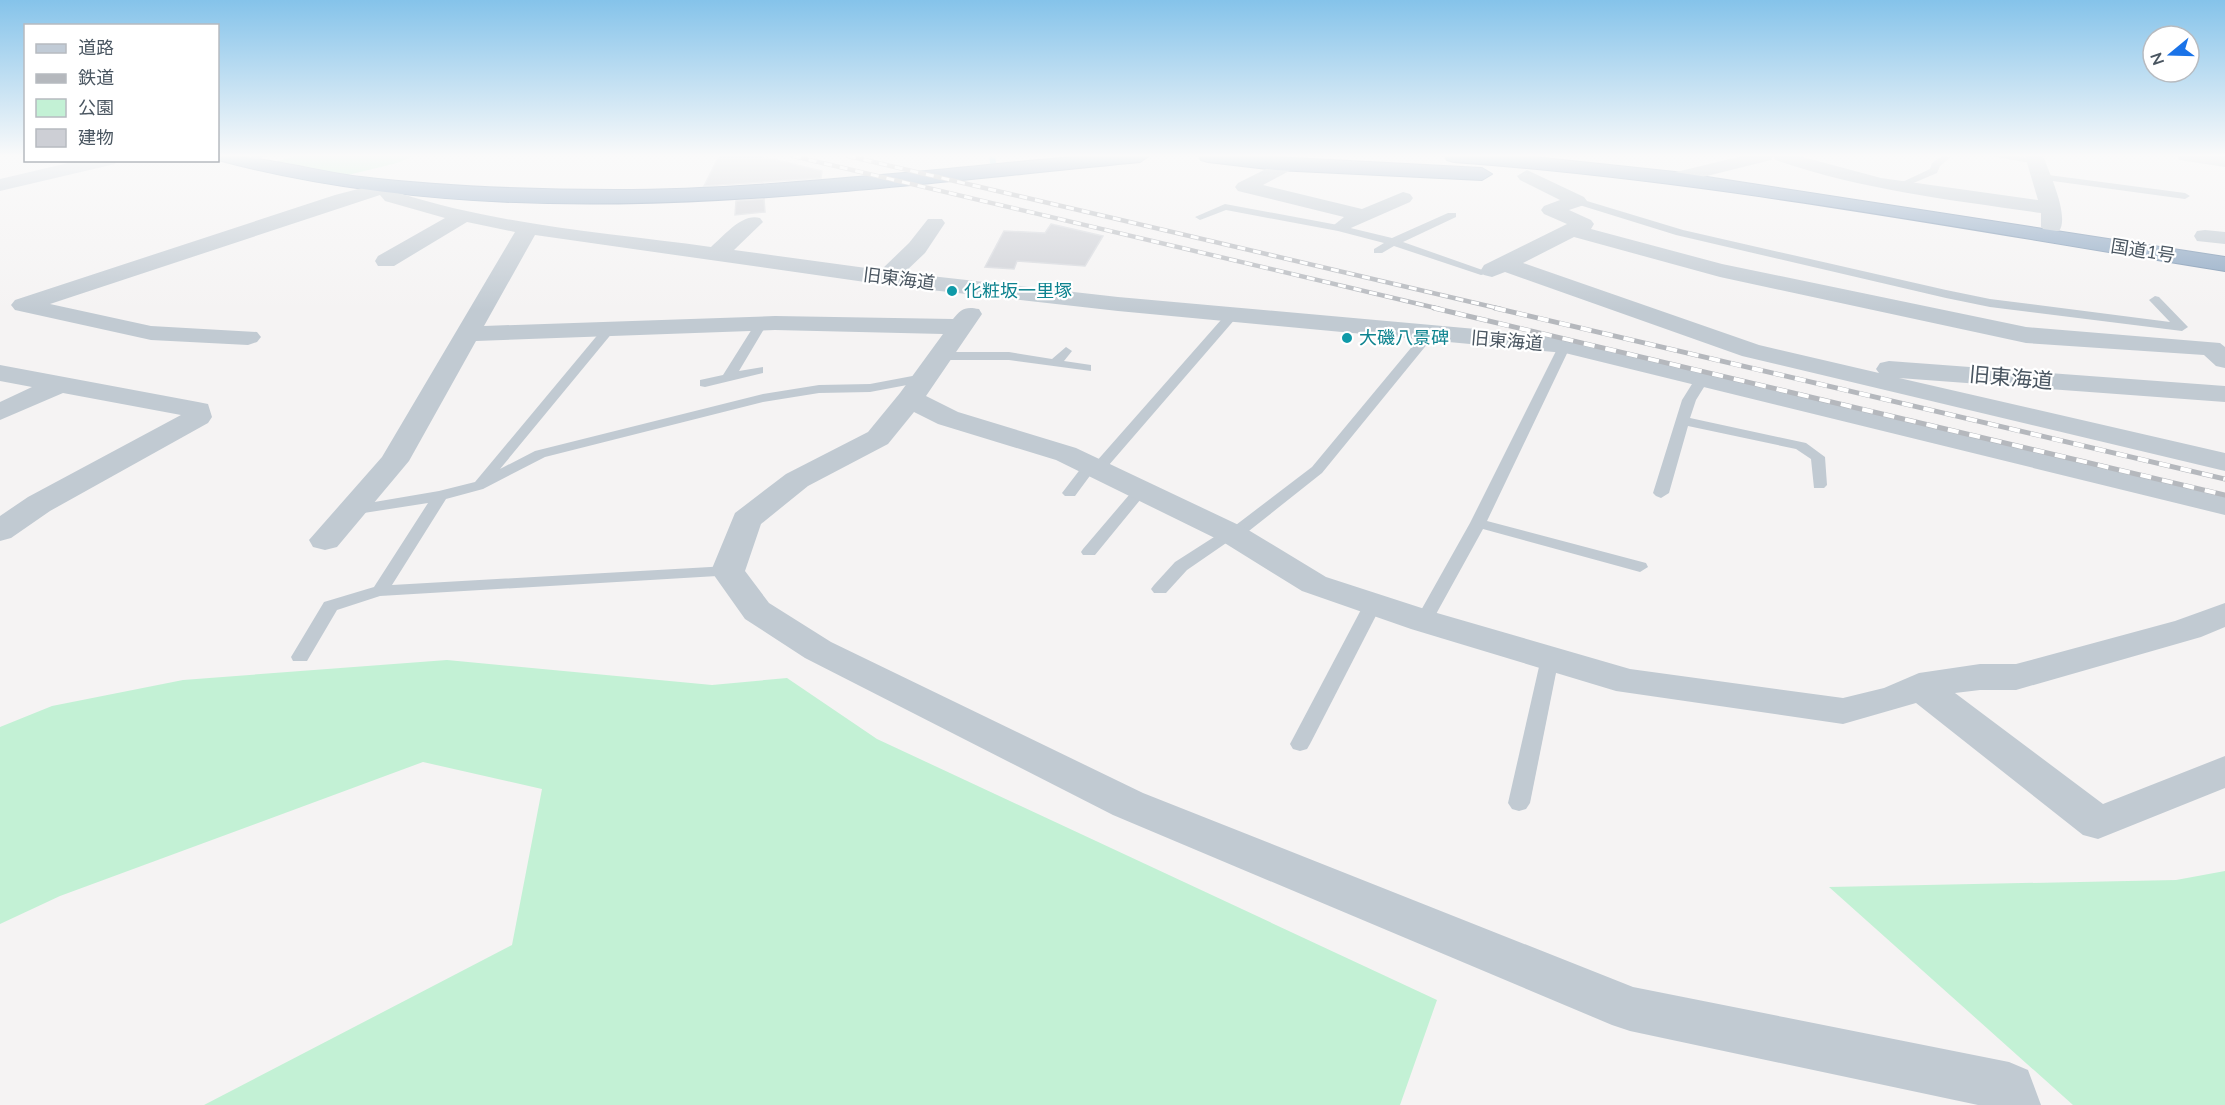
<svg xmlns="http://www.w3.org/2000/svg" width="2225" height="1105" viewBox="0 0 2225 1105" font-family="Mulish,'Noto Sans JP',sans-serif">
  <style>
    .green { fill: #c3f1d5 }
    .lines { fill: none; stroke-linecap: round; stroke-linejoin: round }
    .stream { stroke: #90daee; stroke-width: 6 }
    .building { fill: #cdcfd5; stroke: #d7d9de; stroke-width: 1.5 }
    .highway-casing { stroke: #7690ad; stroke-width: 2 }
    .lane { fill: #c1cad2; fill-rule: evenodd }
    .street { fill: #c1cad2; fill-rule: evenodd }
    .secondary { fill: #c1cbd6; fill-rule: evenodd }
    .highway { fill: #8ba5c1; fill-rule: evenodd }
    .rail-far1-casing { stroke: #b5b8bd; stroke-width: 4.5 }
    .rail-casing { stroke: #b5b8bd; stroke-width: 5 }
    .rail-far1 { stroke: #fff; stroke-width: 3; stroke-dasharray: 8; stroke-linecap: butt }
    .rail { stroke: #fff; stroke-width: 4; stroke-dasharray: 11; stroke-linecap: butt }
    .culture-dot { fill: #0f9aa8; stroke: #fff; stroke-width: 2 }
    .labels { text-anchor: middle; stroke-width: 4.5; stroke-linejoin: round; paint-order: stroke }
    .far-street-label { font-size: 18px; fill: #4a5661; stroke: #fff }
    .far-culture-label { font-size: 18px; fill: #0d838f; stroke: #fff; text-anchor: start }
    .street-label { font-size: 21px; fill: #4a5661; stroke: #fff }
  </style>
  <rect width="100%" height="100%" fill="#f5f3f3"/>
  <g class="green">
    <polygon points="295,156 414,156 397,163 348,175 276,162"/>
    <polygon points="447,660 712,685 787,678 877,739 1437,1000 1400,1105 204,1105 512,945 542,789 423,762 60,896 0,924 0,727 52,706 183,680"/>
    <polygon points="2225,871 2225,1105 2073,1105 1829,887 2176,880"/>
  </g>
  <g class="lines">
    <polyline class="stream" points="992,156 993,162"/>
  </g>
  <g class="building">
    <polygon points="719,156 760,156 822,171 821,178 704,186"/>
    <polygon points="764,199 765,212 735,215 736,201"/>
    <polygon points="1051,224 1103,236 1085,266 1017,261 1014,269 985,267 1004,231 1045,233"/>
  </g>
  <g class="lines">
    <defs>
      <g id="highway">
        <path d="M218,156C265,156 313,171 361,177C445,187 530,190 615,190C726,190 837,179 948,169C1015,163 1082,153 1149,156L1140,162C836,191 518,240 218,160Z"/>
        <polygon points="1199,156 1254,156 1482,168 1492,174 1482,180 1276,170 1208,162 1201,160"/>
        <path d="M1445,156H1525L1675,172L2225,257V271C1969,230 1713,181 1454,162L1447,160Z"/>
      </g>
    </defs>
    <use href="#highway" class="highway-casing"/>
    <g class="lane">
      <polygon points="252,156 267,156 242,164 237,161"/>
      <polygon points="1942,156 1951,157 1940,166 1937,173 1904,187 1896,185 1930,169 1932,163"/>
      <polygon points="1991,156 2016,156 2040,161 2035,164"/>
      <polygon points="2041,174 2185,193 2190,196 2185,199 2038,179 2038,175"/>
      <polygon points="1577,198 1683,230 1946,290 1990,299 2170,322 2149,300 2155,296 2159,297 2188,327 2182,331 1990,307 1946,298 1676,235 1573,203 1573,199"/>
      <polygon points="1225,204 1338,225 1392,238 1448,213 1456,213 1456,217 1403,242 1491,273 1481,275 1394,246 1382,253 1374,253 1374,249 1384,243 1338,231 1226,210 1200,220 1195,217"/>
      <polygon points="1232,311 1236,312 1236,318 1102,473 1092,473 1075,496 1065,496 1062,493 1085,463 1095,463 1228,312"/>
      <polygon points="761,320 767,324 739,371 763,367 763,373 705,387 700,386 700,380 723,375 757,321"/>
      <polygon points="609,325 613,326 613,332 500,469 535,451 763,394 819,385 870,384 923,374 930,378 923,382 870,392 819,393 763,402 545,457 483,489 446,499 392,585 728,566 734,567 736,571 734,575 380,596 337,610 307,661 293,661 291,657 324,602 374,587 428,503 351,515 343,510 345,507 439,491 475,482 605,326"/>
      <polygon points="1429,330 1433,331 1433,337 1322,473 1240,538 1232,539 1187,570 1166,593 1154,593 1151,589 1154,585 1175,562 1225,530 1232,528 1312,467 1425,331"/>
      <polygon points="1565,341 1571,345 1487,521 1646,563 1648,567 1640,572 1483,529 1430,625 1418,625 1415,621 1470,523 1559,345"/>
      <polygon points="1066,347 1072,351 1064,361 1091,365 1091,371 1009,360 941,360 935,356 941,352 1009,352 1052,359"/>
      <polygon points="1702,375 1709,379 1696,400 1690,418 1806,443 1825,457 1827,485 1824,488 1814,488 1811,459 1796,449 1688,426 1669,493 1661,498 1656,496 1653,493 1682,400 1697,376"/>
      <polygon points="1140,486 1145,488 1148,491 1145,494 1095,555 1083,555 1081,552 1083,549 1135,488"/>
      <polygon points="1373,599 1382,604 1310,744 1307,749 1300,751 1293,749 1290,744 1364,604"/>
      <polygon points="1550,652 1557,654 1559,658 1530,803 1526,809 1519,811 1512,809 1508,803 1541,658 1543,654"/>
    </g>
    <g class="street">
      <path d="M1742,156H1799L1881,178L2038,200L2025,156H2043C2049,172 2070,217 2059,231H2045L2041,227V213C1951,200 1862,190 1775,160L1773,156L1771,160L1675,184L1665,178L1668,174Z"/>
      <polygon points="2177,156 2225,156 2225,167 2179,160"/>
      <polygon points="1286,159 1293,161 1295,165 1293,169 1263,185 1362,209 1403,192 1410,194 1413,198 1410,202 1344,231 1337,229 1334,225 1344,217 1238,191 1235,187 1238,183"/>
      <polygon points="1527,170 1584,197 1587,201 1584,205 1569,210 1591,220 1594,224 1591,229 1722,264 2026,327 2220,343 2225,347 2225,368 2216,366 2204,355 2026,343 1720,277 1574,237 1523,263 1759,345 1879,373 1876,369 1880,363 1889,361 2225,386 2225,402 1899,378 2225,453 2225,471 1742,356 1505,272 1492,277 1484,275 1481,270 1484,265 1567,224 1544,214 1541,210 1544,206 1560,200 1520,180 1517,176"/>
      <path d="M389,181L396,183L399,193C499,225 607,233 711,247C725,235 742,213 760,218L763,222L734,250L881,270L909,243L928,219H942L945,223L925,253L904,273L1118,297L1565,337L2225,497V515L1565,353L1118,311L886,285L535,235L484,326L775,316L953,319C961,309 965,306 979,309L982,314L926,396L958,412L1076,448L1245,528L1326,577L1437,613L1630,669L1843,698L1884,688L1919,673L1980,664H2016L2175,621L2225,603V627L2201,637L2016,690H1980L1955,693L2103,804L2225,756V788L2098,839L2083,835L1916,703L1843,724L1616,691L1411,629L1302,591L1223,542L1056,460L938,424L914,412L888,444L808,486L761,524L745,571L769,603L831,642L1143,793L1633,987L2009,1062L2028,1070L2041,1105H1978L1630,1031L1612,1025L1113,815L805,658L745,619L711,571L735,513L786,474L868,432L900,393L943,334L775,330L476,341L409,461L337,547L325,550L313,547L309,540L382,457L515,232L467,222L394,266H378L375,261L378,256L445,218L385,201L380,195L50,304L151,326L257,332L261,337L257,342L248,345L151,340L15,310L11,305L15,300L335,195Z"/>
      <polygon points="2205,230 2225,232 2225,244 2197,241 2194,236 2197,231"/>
      <polygon points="0,365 198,402 208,404 212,417 208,423 50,511 11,538 0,541 0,516 28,497 181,415 63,393 0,420 0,402 32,387 0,381"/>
    </g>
    <polygon class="secondary" points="81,160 117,160 115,164 0,191 0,179"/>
    <use href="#highway" class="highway"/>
    <defs>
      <g id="rail-far1">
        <polyline points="793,156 1440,309"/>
        <polyline points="848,156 1501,309"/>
      </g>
      <g id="rail">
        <polyline points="1434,308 2225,495"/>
        <polyline points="1495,308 2225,479"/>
      </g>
    </defs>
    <use href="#rail-far1" class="rail-far1-casing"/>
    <use href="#rail" class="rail-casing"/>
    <use href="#rail-far1" class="rail-far1"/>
    <use href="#rail" class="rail"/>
  </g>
  <linearGradient id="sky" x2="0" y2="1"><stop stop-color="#85c3ea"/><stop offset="0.5" stop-color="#fafafa"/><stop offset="1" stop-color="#fafafa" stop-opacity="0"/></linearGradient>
  <rect width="2225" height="311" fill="url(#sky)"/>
  <g class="culture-dot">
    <circle cx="952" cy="291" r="6"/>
    <circle cx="1347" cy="338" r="6"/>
  </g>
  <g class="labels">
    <g class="far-street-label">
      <text transform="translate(2143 251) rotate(9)" y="6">国道1号</text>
      <text transform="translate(899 279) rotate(7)" y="6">旧東海道</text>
      <text transform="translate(1507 341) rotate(5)" y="6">旧東海道</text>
    </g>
    <g class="far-culture-label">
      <text x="964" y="297">化粧坂一里塚</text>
      <text x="1359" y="344">大磯八景碑</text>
    </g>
    <g class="street-label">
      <text transform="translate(2011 378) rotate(5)" y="7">旧東海道</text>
    </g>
  </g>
  <rect x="24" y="24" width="195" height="138" fill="#ffffff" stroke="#b7bbc0" stroke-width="1.5"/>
  <rect x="36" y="44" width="30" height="9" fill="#c1cbd6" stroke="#b7bbc0" stroke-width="1.5"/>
  <text x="78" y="54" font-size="18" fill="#4a5661">道路</text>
  <rect x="36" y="74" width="30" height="9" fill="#b5b8bd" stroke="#b7bbc0" stroke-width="1.5"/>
  <text x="78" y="84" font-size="18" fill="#4a5661">鉄道</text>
  <rect x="36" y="99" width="30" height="18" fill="#c3f1d5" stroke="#b7bbc0" stroke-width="1.5"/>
  <text x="78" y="114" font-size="18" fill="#4a5661">公園</text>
  <rect x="36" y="129" width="30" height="18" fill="#cdcfd5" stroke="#b7bbc0" stroke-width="1.5"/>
  <text x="78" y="144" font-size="18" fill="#4a5661">建物</text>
  <g transform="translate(2171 54) rotate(251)"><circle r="28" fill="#ffffff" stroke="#b7bbc0" stroke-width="1.5"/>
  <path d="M0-4.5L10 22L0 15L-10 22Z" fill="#1a73e8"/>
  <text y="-9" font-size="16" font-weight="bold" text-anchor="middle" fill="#4a5661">N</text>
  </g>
</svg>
